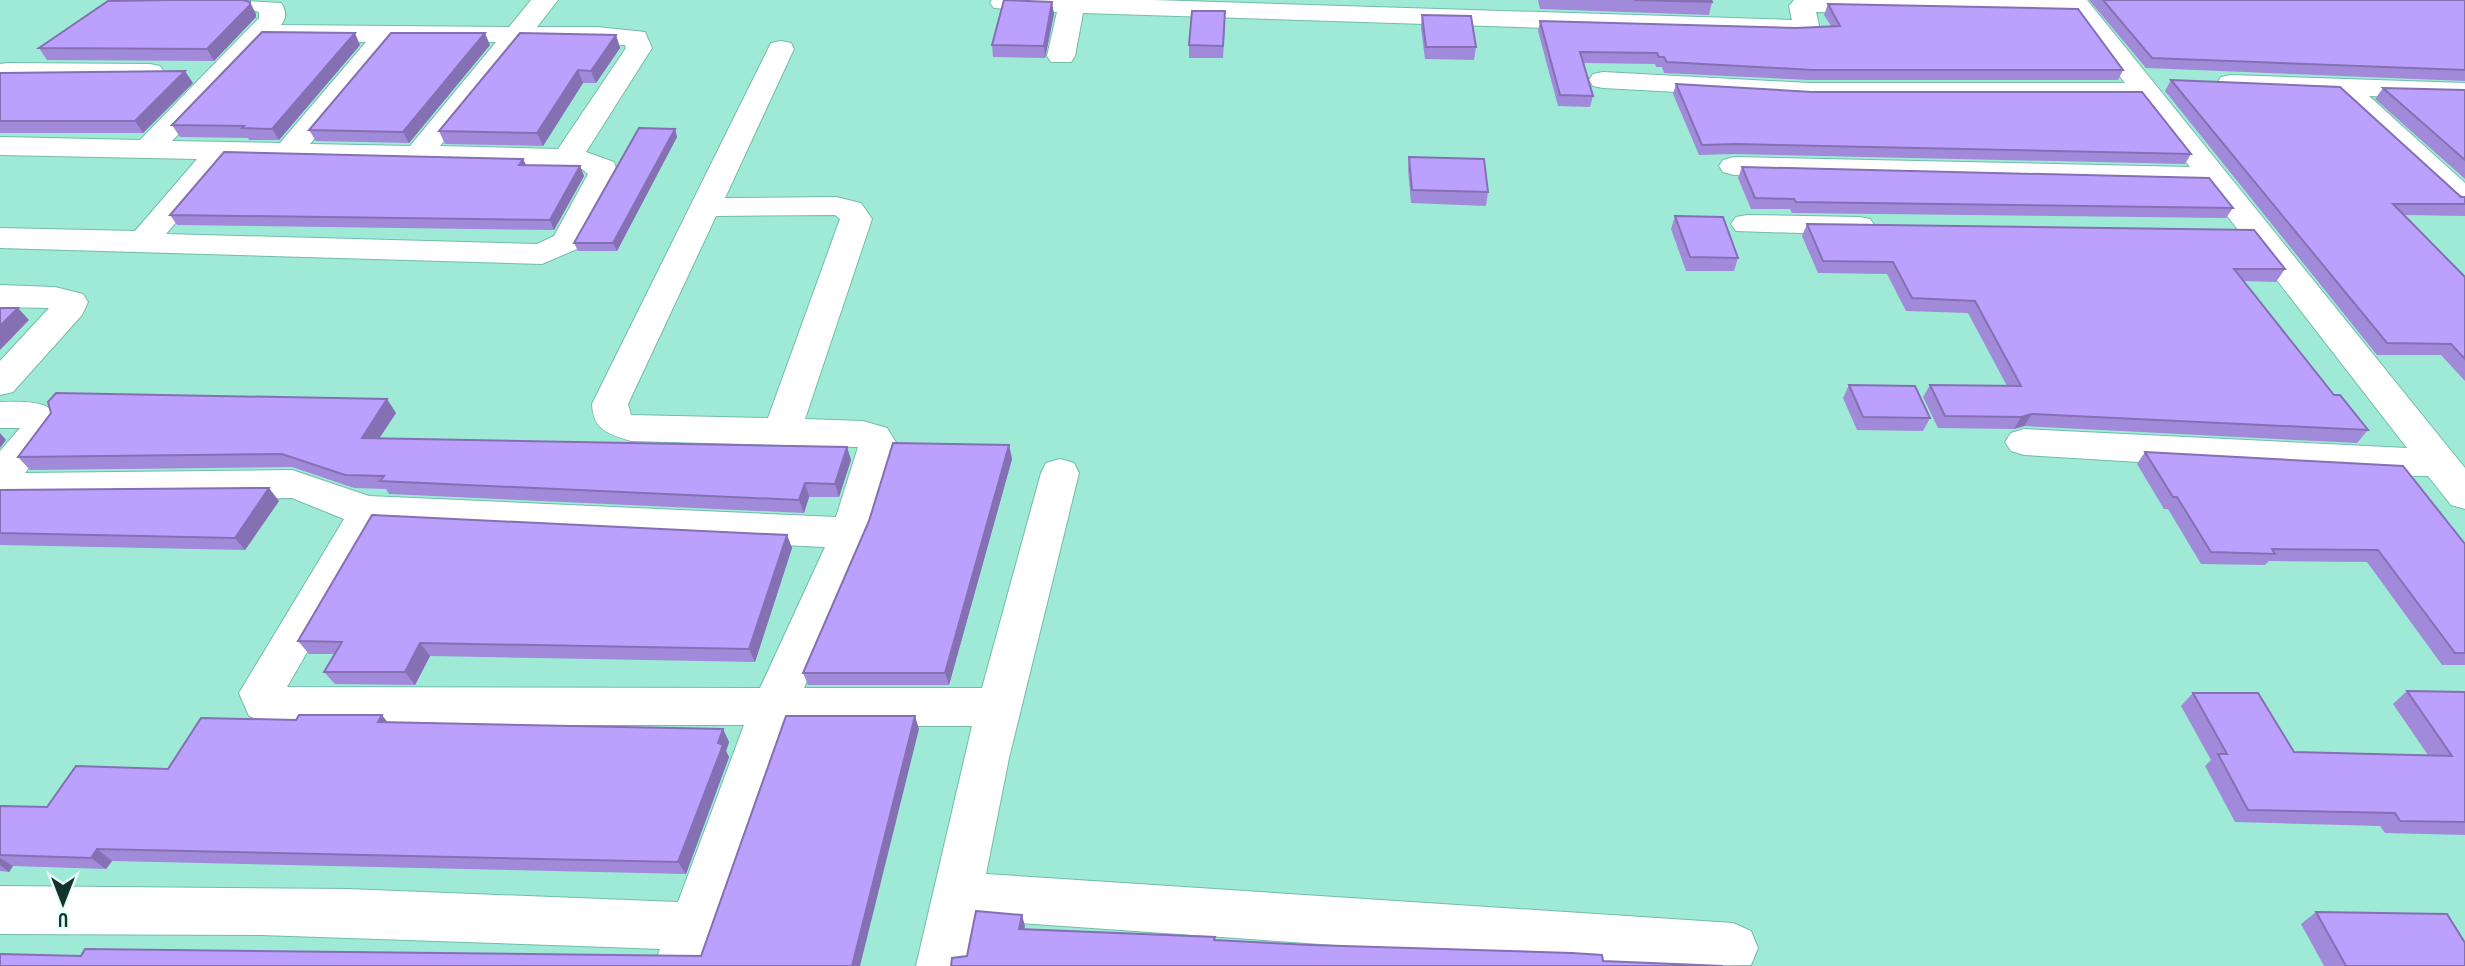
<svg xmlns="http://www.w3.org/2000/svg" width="2465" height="966" viewBox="0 0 2465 966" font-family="'PT Sans Narrow',sans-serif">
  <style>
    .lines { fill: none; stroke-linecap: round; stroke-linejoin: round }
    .street-casing { stroke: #73bcaa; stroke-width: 2 }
    .street { fill: #fff; fill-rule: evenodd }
    .wall { fill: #a28ada }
    .shaded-wall { fill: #8470b2 }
    .building { fill: #bca0fe; stroke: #8470b2; stroke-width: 2 }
  </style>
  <rect width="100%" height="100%" fill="#9fead7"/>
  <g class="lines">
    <defs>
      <g id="street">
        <path d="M231,0L281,3C286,10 287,18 281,25L509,27L531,0H558L537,27H597L645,32L652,48L586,152L614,162L618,174L577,249L542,264L0,248V228L135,231L197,159L0,155V137L140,140L259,18V12L235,5ZM267,41L366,42L280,143L172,141ZM395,42H496L410,146L310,144ZM524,43L625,45L626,48L558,149L440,146ZM229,160L567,167L582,169L588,174L554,236L537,244L166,234Z"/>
        <polygon points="992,0 1153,0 1792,20 1789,6 1794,0 2087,0 2465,468 2465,509 2451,505 2428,476 2354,475 2024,455 2011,451 2005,442 2011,433 2024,429 2407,448 2204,186 1734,175 1723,172 1719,166 1723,160 1734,157 2190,167 2138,99 1809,99 1603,88 1593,86 1589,80 1593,74 1603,72 1809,83 2125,83 2074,17 1816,12 1819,25 1815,31 1793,36 1083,13 1075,56 1071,62 1051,62 1047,56 1057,12 994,8 990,3"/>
        <path d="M781,41L791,43L794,49L725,198L836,197L861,203L872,219L805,419L863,421L887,428L897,444L871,533L804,688H982L1041,473L1046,463L1060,459L1074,463L1079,473L1009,758L986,874L1733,923L1751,931L1758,948L1751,965L1638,966L977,920L968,966H916L972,726H789L706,966H654L660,949L608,947L261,935L0,934V886L348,889L678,902L744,725H272L249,716L239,693L344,519L292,498L0,501V451L20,428H0V402C23,402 54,398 61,425L25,473L292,470L369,496L836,517L858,447L631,441C608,434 593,430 592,404L768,49L771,43ZM716,216L835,215L840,219L768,418L631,415L628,404ZM380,526L825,547L760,688L287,687Z"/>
        <polygon points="7,63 150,64 160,66 164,72 160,78 150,80 7,79 0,78 0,64"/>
        <polygon points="2231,75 2465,83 2465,99 2369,96 2465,183 2465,208 2454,206 2334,95 2221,89 2217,83 2221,77"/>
        <polygon points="1747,215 1859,217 1870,219 1875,226 1870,233 1859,235 1736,231 1731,224 1736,217"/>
        <polygon points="0,285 55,287 83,294 88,302 82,315 13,392 0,395 0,361 49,308 0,307"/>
      </g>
    </defs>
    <use href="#street" class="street-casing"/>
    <use href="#street" class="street"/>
  </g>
  <g class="wall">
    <polygon points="1538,0 1711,0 1712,2 1709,15 1540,9"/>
    <polygon points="2089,0 2465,0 2465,81 2146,68"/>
    <polygon points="1828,4 2123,70 2118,80 1809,80 1664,73 1662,67 1656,67 1655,64 1583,63 1593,96 1590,107 1558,106 1538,31 1540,21 1796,28 1831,26 1824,15"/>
    <polygon points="256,14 256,17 214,61 47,60 39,48"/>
    <polygon points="1054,14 1045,58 993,57 992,45"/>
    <polygon points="1422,15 1476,47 1474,60 1425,59 1421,28"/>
    <polygon points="1225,24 1223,58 1189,58 1189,45"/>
    <polygon points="616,35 620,48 596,83 583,83 543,146 445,144 439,131"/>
    <polygon points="360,45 279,140 249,140 248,138 180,137 172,125"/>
    <polygon points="490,45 409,143 316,141 309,130"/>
    <polygon points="0,73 193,83 143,133 0,133"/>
    <polygon points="2171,80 2465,197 2465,216 2405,215 2465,277 2465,381 2441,355 2377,355 2165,91"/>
    <polygon points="1676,84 2191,154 2185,164 1734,154 1699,155 1673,94"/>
    <polygon points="2383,88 2465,90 2465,179 2375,99"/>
    <polygon points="675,129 677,137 617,251 578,251 574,243"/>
    <polygon points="1409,157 1488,192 1486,206 1411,203 1408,170"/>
    <polygon points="523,159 526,165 580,166 584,176 554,230 177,225 170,215"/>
    <polygon points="1742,167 2233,208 2226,218 1792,213 1790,209 1751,209 1738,178"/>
    <polygon points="1675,216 1738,258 1734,271 1686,271 1671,229"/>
    <polygon points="1807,224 2285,269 2276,282 2244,281 2334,395 2368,430 2357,443 2024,426 2014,429 1938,428 1923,397 1930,385 2007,386 1968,313 1906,311 1887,274 1818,273 1802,236"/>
    <polygon points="1849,385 1930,418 1923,431 1857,430 1843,398"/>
    <polygon points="396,413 379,438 847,447 851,460 839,497 809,497 804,513 389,494 386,489 354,488 292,467 30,470 18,457"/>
    <polygon points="1009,445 1012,459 949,685 808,685 803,673 869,521"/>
    <polygon points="2145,452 2465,544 2465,665 2442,665 2367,562 2269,561 2265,565 2201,564 2168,509 2164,509 2137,464"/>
    <polygon points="0,490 279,501 245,550 0,545"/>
    <polygon points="787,535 792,548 755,662 430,656 415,685 335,684 324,672 334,654 309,654 298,641"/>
    <polygon points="2407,691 2465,692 2465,835 2385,833 2380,826 2235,822 2205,766 2211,760 2181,706 2193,693 2294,752 2428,755 2393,704"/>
    <polygon points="388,722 723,729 729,742 726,751 729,757 686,874 112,861 106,869 13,866 9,872 0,871 0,806 47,807 168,769"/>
    <polygon points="2316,912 2465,966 2324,966 2301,924"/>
  </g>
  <g class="shaded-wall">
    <polygon points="250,2 256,14 256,17 214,61 207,49"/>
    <polygon points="1052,2 1054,14 1045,58 1044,46"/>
    <polygon points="355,33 360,45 279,140 272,129"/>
    <polygon points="485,33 490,45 409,143 403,132"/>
    <polygon points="616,35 620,48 596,83 591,71"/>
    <polygon points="578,70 583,83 543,146 537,133"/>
    <polygon points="185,71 193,83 143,133 135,121"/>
    <polygon points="675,129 677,137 617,251 613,243"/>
    <polygon points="523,159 528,169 519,165"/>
    <polygon points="580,166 584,176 554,230 550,220"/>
    <polygon points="18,308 29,320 0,350 0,326"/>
    <polygon points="387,399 396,413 371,451 362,438"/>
    <polygon points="2032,414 2024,426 2014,429 2021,417"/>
    <polygon points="0,433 6,440 0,448"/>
    <polygon points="1009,445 1012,459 949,685 945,673"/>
    <polygon points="847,447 851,460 839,497 835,484"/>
    <polygon points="805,483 809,497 804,513 799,500"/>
    <polygon points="269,488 279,501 245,550 235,538"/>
    <polygon points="787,535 792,548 755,662 749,649"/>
    <polygon points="420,643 430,656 415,685 405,672"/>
    <polygon points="382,715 392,728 378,722"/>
    <polygon points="915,716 919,729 860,966 852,966"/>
    <polygon points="723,729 729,742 726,751 729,757 686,874 678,862"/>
    <polygon points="97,849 112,861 106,869 91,858"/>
    <polygon points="0,858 13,866 9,872 0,865"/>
    <polygon points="1022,915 1025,926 1022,940 1019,929"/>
  </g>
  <g class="building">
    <polygon points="172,0 243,0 250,2 250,5 207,49 39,48 108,1"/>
    <polygon points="1004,0 1052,2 1044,46 992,45"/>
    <polygon points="1634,0 1711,0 1712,2"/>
    <polygon points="2103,0 2465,0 2465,70 2152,58"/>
    <polygon points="1828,4 2078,9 2123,70 1813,70 1667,62 1664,57 1659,57 1657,53 1580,52 1593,96 1560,95 1540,21 1796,28 1840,26"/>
    <polygon points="1192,11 1225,11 1223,46 1189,45"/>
    <polygon points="1422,15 1471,16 1476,47 1426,47"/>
    <polygon points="262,32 355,33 272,129 242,128 244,126 172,125"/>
    <polygon points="391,33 485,33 403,132 309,130"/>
    <polygon points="520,33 616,35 591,71 578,70 537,133 439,131"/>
    <polygon points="185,71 135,121 0,121 0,73"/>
    <polygon points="2171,80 2340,87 2461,197 2465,197 2465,204 2393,204 2465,277 2465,359 2451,344 2387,343"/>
    <polygon points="1676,84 1812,92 2142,92 2191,154 1737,144 1702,145"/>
    <polygon points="2383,88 2465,90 2465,160"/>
    <polygon points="639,128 675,129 613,243 574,243"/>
    <polygon points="224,152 523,159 519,165 580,166 550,220 170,215"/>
    <polygon points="1409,157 1484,159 1488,192 1412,190"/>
    <polygon points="1742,167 2209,178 2233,208 1796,202 1794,199 1755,198"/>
    <polygon points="1675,216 1723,217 1738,258 1690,257"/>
    <polygon points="1807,224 2254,230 2285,269 2234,269 2334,395 2340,395 2368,430 2032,414 2021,417 1945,416 1930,385 2021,386 1975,301 1912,298 1893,262 1823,261"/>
    <polygon points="0,308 18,308 0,326"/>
    <polygon points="1849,385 1915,386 1930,418 1863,417"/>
    <polygon points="56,393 387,399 362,438 847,447 835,484 805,483 799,500 380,481 384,476 345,475 282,454 18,457 51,413 48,402"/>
    <polygon points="893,443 1009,445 945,673 803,673 869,521"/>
    <polygon points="2145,452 2403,466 2465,544 2465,653 2455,653 2378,550 2272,549 2275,554 2211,552 2177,497 2173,497"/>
    <polygon points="269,488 235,538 0,533 0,490"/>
    <polygon points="372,515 787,535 749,649 420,643 405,672 324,672 342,642 298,641"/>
    <polygon points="2407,691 2465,692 2465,822 2400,821 2395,813 2248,810 2218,754 2227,754 2193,693 2258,693 2294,752 2452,756"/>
    <polygon points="299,715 382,715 378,722 723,729 718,743 723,745 678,862 97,849 91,858 0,855 0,806 47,807 76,766 168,769 201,718 296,720"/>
    <polygon points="786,716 915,716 852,966 0,966 0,954 81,956 85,949 701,956"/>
    <polygon points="976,911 1022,915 1019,929 1215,937 1214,940 1310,945 1572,953 1602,955 1603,961 1723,966 951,966 952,958 967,956"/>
    <polygon points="2316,912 2447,914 2465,943 2465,966 2346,966"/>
  </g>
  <g transform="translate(63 903) rotate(180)" stroke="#e9fff9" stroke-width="5" paint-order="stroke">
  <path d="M0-5L12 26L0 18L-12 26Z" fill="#14332c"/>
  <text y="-10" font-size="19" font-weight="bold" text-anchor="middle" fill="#14332c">U</text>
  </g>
</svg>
